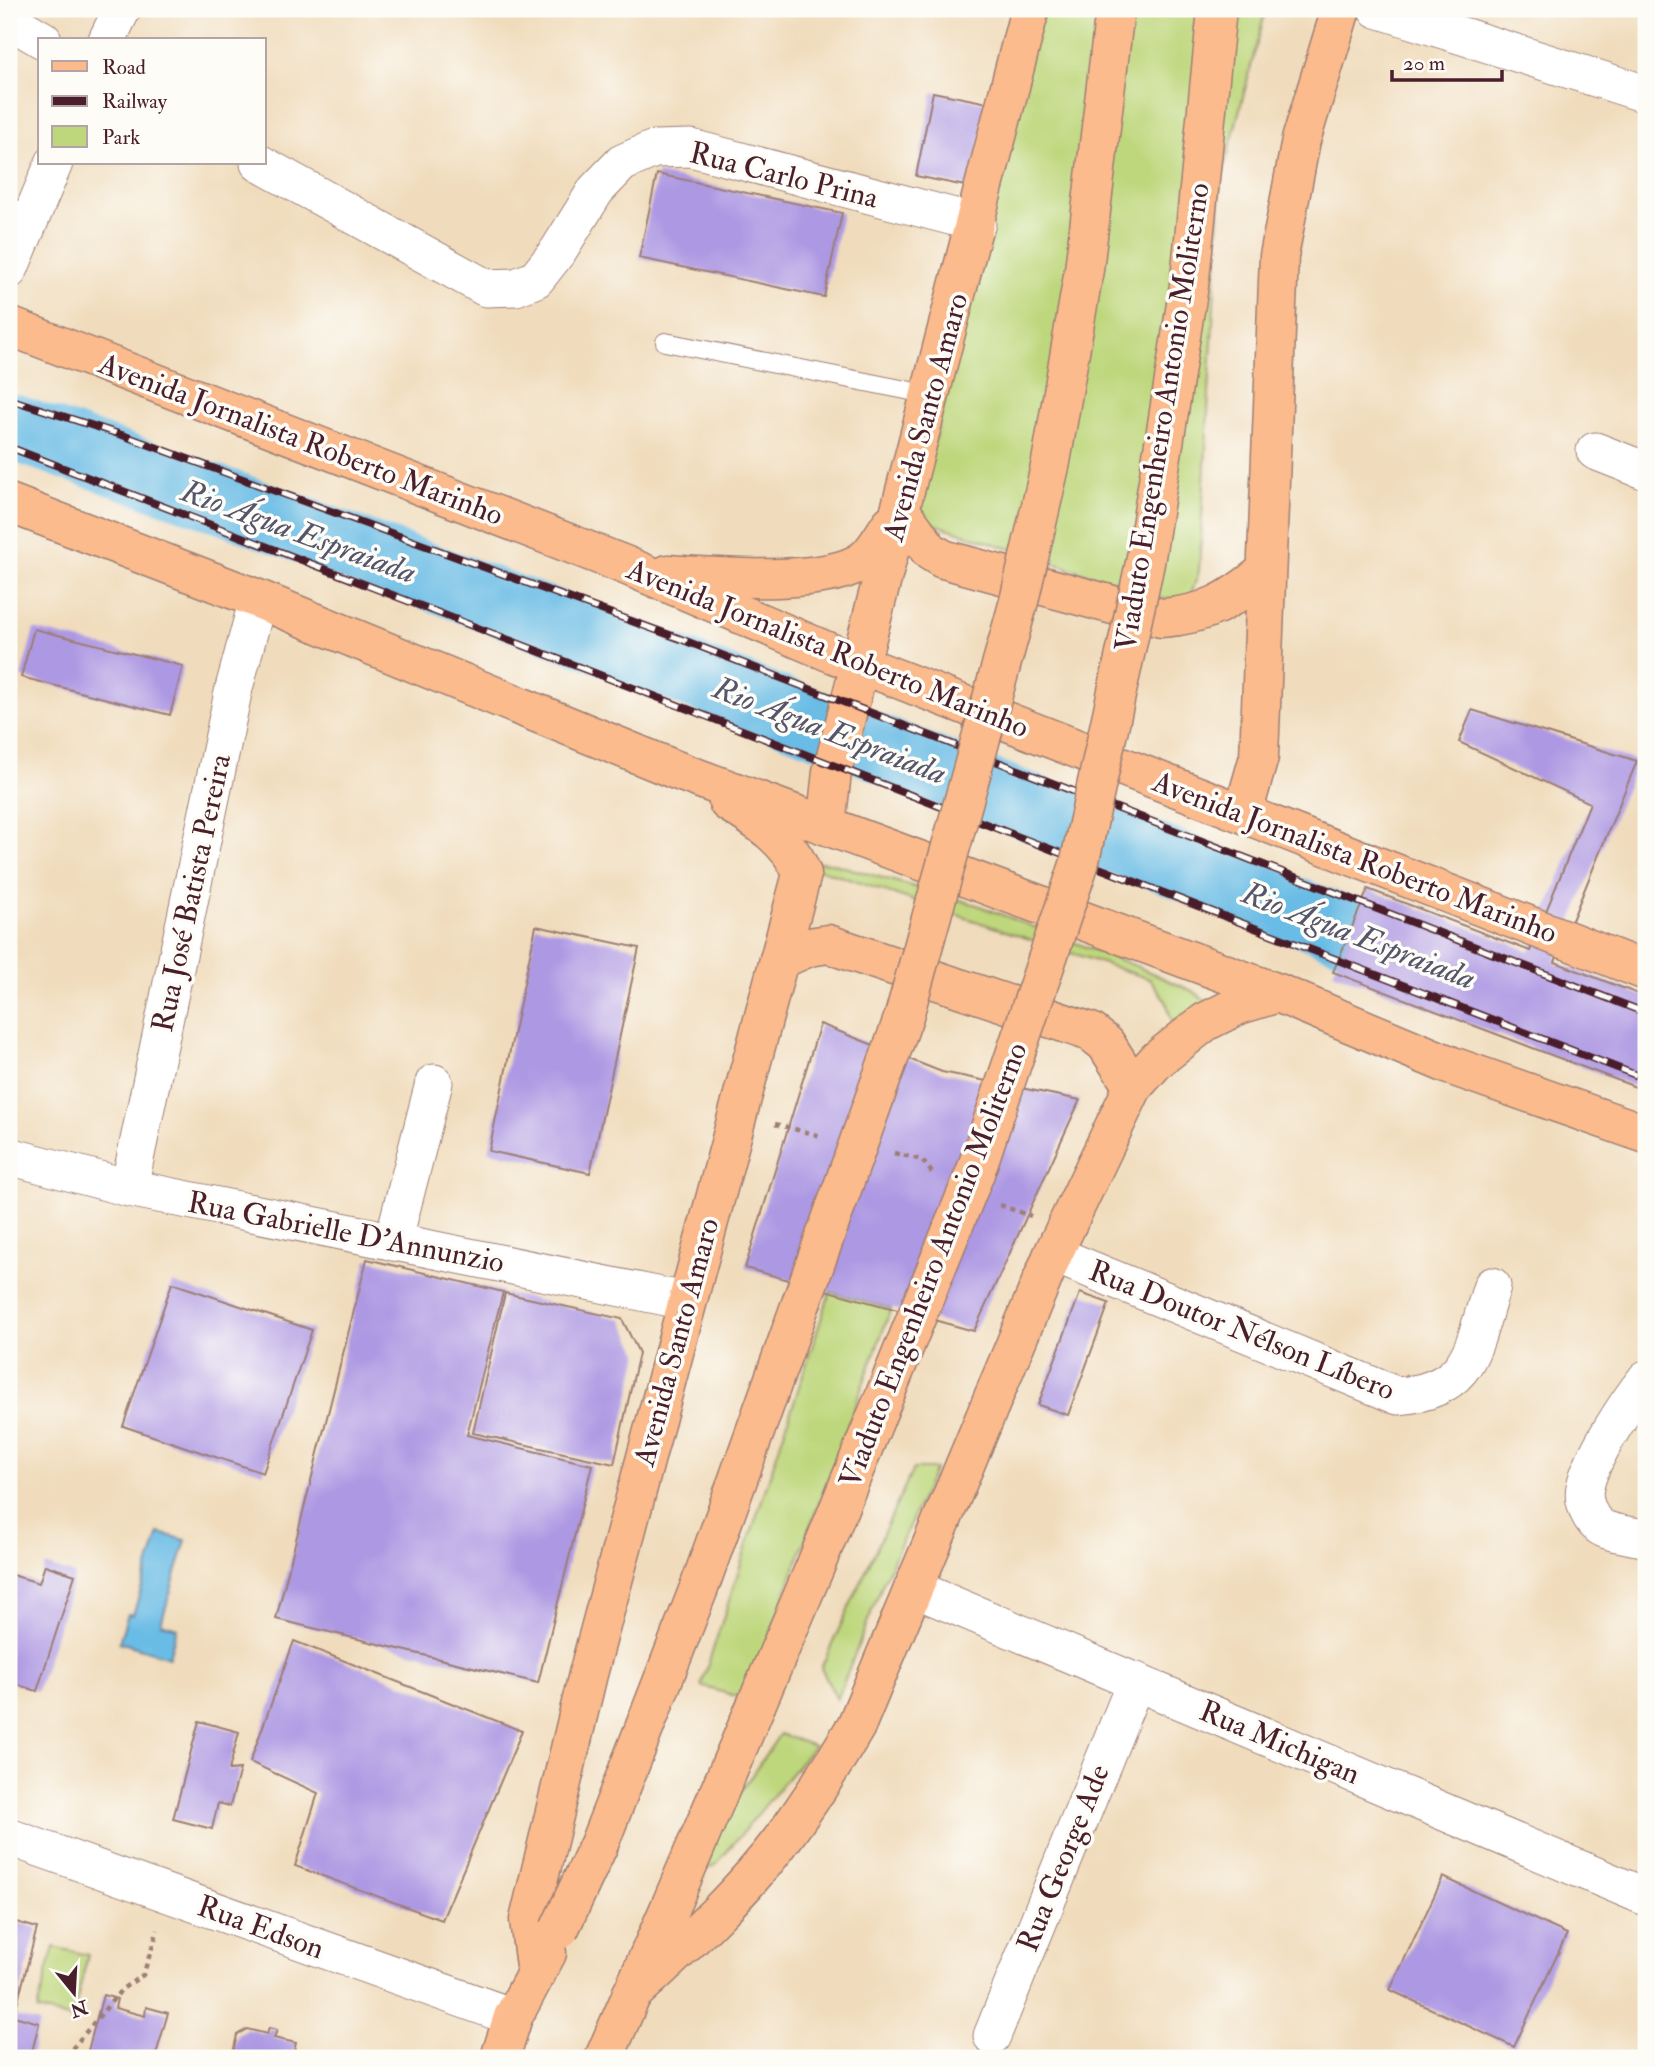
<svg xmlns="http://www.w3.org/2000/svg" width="1655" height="2067" viewBox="0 0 1655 2067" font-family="'IM FELL Double Pica',serif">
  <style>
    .green { fill: #bed77c; stroke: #847b54; stroke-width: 2 }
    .water { fill: #69bce5; stroke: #5a6e88; stroke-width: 2 }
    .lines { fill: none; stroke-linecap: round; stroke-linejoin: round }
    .river { stroke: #69bce5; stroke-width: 66 }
    .building { fill: #ad98e3 }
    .service-casing { stroke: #9d7e74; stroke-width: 20 }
    .minor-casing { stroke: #9d7e74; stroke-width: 39 }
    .primary-casing { stroke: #9d7e74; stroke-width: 41 }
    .path { stroke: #9d7e74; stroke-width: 4.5; stroke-dasharray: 5 5; stroke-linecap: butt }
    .service { stroke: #fff; stroke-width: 18 }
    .minor { stroke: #fff; stroke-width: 37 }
    .primary { stroke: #fbbb8c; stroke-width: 38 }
    .rail-casing { stroke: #4a1f2b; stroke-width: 8 }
    .rail { stroke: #fdfcf7; stroke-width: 5; stroke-dasharray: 16; stroke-linecap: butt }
    .primary-bridge-casing { stroke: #9d7e74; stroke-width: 41; stroke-linecap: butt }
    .primary-bridge { stroke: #fbbb8c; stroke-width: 38 }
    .labels { text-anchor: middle; stroke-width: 7; stroke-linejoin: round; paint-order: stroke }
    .street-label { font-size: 30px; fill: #4a1f2b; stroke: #fdfcf7 }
    .water-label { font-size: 32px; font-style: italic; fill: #55566c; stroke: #fdfcf7 }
  </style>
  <rect width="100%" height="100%" fill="#fdfcf7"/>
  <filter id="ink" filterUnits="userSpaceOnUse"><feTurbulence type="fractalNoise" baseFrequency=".0143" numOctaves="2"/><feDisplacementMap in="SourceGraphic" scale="14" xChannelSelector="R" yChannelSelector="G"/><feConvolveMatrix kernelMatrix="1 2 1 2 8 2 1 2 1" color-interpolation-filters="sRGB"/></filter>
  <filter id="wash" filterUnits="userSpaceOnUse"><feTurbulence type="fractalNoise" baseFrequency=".00686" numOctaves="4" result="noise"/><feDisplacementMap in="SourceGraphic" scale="28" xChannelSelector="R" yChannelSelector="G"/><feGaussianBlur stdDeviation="1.57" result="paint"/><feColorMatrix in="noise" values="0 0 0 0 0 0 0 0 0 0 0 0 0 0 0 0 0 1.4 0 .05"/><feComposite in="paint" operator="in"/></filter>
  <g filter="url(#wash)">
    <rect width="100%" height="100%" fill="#f0dcbc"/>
    <g class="green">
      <polygon points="1039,9 1266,9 1221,181 1199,571 1190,598 1176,603 928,522 919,506"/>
      <polygon points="819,862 831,863 977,905 1138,967 1192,991 1210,1003 1172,1022 1166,1001 1150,979 815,868"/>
      <polygon points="830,1292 891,1309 746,1699 701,1686"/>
      <polygon points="913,1469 935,1469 883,1583 837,1699 821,1668"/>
      <polygon points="780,1734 814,1746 716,1865 699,1871 690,1866"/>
      <polygon points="54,1947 88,1955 72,2019 37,2010"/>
    </g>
    <polygon class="water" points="159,1533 186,1540 161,1623 177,1628 169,1657 119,1642 128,1614 133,1615"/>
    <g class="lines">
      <polyline class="river" points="9,426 221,500 612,644 1435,965"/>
    </g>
    <g id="blocks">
      <g class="building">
        <polygon points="933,92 988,103 970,187 916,176"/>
        <polygon points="657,174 842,213 824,297 639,258"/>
        <polygon points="34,629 183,666 170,715 21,677"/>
        <polygon points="1472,710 1637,761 1555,962 1646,997 1646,1091 1333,972 1368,889 1530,951 1590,803 1459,742"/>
        <polygon points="536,926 639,948 590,1173 489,1151"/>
        <polygon points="820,1024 942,1072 1080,1100 974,1331 745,1268"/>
        <polygon points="367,1259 503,1292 467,1435 592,1465 538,1683 276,1619"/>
        <polygon points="172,1283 312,1330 263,1473 123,1426"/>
        <polygon points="505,1293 622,1319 639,1353 614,1464 473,1433"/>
        <polygon points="1080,1293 1109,1303 1068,1415 1038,1405"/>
        <polygon points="45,1565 75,1575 37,1691 9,1682 9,1574 39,1583"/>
        <polygon points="294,1641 522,1731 442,1920 295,1866 318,1793 250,1762"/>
        <polygon points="199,1721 239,1732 229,1770 240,1769 230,1806 218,1803 212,1829 173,1819"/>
        <polygon points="1443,1877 1567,1934 1514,2047 1390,1990"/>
        <polygon points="9,1920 37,1928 14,2016 39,2023 31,2056 9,2050"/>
        <polygon points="103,1995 117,1999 115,2008 145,2016 146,2007 168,2013 155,2058 86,2058"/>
        <polygon points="269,2028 277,2030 274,2038 296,2043 292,2058 224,2058 233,2053 237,2035 247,2029 267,2034"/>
      </g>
    </g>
  </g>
  <g filter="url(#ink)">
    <use href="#blocks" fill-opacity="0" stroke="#9d7e74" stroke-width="2"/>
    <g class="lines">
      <defs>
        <polyline id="service" points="665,342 931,395"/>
        <g id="minor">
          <polyline points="1377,9 1646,94"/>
          <polyline points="9,20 43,40"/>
          <polyline points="107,40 122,9"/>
          <polyline points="259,163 486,288 516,287 536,279 558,251 596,190 622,163 654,149 691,148 977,223"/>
          <polyline points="9,270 54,163"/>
          <polyline points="1595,451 1646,471"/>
          <polyline points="9,1156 129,1188 686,1301"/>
          <polyline points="129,1188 234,688 258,599"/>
          <polyline points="393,1242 434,1083"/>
          <path d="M1053,1254L1398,1396C1473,1390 1472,1347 1492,1286"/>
          <path d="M1646,1379C1627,1403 1591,1457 1585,1487C1582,1500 1589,1518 1599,1526C1610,1534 1633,1535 1646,1539"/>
          <polyline points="913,1588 1646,1897"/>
          <polyline points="9,1837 513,2017"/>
          <polyline points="992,2036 1136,1681"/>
        </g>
        <g id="primary">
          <polyline points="9,326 625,565 829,652 1646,971"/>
          <polyline points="9,503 258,599 676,770 1278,993 1452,1066 1646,1134"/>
          <path d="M900,510L930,551L943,559L1161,618C1207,615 1229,601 1265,572"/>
          <path d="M668,574C714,577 830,587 865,559C876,550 883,535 891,524"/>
          <polyline points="1243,813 1259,757 1279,256 1301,140 1341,9"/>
          <polyline points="826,825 832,772 1030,9"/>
          <polyline points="779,960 809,947 828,944 1091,1032 1106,1044 1133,1087"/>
          <path d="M536,1974L529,1920L588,1674L802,874C791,841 757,820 728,802"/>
          <path d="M631,1995C684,1946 740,1896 783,1838C810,1802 833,1765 856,1726L1053,1254L1133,1087L1157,1060L1205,1022L1239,1005L1278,993"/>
          <polyline points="500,2058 513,2017 547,1953"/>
          <polyline points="604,2058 670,1907"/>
        </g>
      </defs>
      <use href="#service" class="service-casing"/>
      <use href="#minor" class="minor-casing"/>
      <use href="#primary" class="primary-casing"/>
      <g class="path">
        <polyline points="775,1124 821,1136"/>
        <polyline points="894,1153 922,1160 933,1174"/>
        <polyline points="1000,1205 1031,1216"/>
        <polyline points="69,2058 71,2050 122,1989 143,1975 158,1930"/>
      </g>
      <use href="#service" class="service"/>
      <use href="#minor" class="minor"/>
      <use href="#primary" class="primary"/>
      <defs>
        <g id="rail">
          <polyline points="9,399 125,436 678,638 1646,1013"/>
          <polyline points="9,447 1646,1079"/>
        </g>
      </defs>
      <use href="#rail" class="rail-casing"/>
      <use href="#rail" class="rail"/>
      <defs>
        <g id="primary-bridge">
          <polyline points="670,1907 815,1567 975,1173 1079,865 1145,563 1190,279 1217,9"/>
          <polyline points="559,1930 599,1844 699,1588 904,1016 1019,601 1051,462 1084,270 1115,9"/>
        </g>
      </defs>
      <use href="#primary-bridge" class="primary-bridge-casing"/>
      <use href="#primary-bridge" class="primary-bridge"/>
    </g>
  </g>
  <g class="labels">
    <g class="street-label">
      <text transform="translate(784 175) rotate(14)" y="10">Rua Carlo Prina</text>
      <text transform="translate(925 417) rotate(-75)" y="10">Avenida Santo Amaro</text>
      <text transform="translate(1162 417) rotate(-81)" y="10">Viaduto Engenheiro Antonio Moliterno</text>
      <text transform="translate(301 439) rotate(21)" y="10">Avenida Jornalista Roberto Marinho</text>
      <text transform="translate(828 648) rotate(22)" y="10">Avenida Jornalista Roberto Marinho</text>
      <text transform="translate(1355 857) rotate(21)" y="10">Avenida Jornalista Roberto Marinho</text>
      <text transform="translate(191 893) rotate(-78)" y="10">Rua José Batista Pereira</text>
      <text transform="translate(346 1232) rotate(11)" y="10">Rua Gabrielle D'Annunzio</text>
      <text transform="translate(933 1265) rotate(-69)" y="10">Viaduto Engenheiro Antonio Moliterno</text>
      <text transform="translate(1242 1330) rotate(22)" y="10">Rua Doutor Nélson Líbero</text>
      <text transform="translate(676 1342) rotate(-75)" y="10">Avenida Santo Amaro</text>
      <text transform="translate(1280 1742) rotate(23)" y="10">Rua Michigan</text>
      <text transform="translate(1063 1858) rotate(-68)" y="10">Rua George Ade</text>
      <text transform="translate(261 1927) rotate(20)" y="10">Rua Edson</text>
    </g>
    <g class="water-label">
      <text transform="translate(299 531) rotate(20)" y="11">Rio Água Espraiada</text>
      <text transform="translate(830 730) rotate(21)" y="11">Rio Água Espraiada</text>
      <text transform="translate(1359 935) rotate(21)" y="11">Rio Água Espraiada</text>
    </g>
  </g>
  <rect width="1655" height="2067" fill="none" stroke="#fdfcf7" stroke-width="35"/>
  <rect x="38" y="38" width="228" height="126" fill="#fdfcf7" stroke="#b5a4a5" stroke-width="2"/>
  <rect x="52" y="61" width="35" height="10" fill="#fbbb8c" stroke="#b5a4a5" stroke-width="2"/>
  <text x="102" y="74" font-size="21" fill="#4a1f2b">Road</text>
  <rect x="52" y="96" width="35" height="10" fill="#4a1f2b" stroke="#b5a4a5" stroke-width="2"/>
  <text x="102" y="108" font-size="21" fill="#4a1f2b">Railway</text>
  <rect x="52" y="126" width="35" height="21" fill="#bed77c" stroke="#b5a4a5" stroke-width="2"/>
  <text x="102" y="144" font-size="21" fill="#4a1f2b">Park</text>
  <g transform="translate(74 1993) rotate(162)" stroke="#fdfcf7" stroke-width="5" paint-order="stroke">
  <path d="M0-5L12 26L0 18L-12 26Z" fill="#4a1f2b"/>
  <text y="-10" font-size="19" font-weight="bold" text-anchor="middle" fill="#4a1f2b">N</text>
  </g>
  <path d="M1392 70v10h110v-10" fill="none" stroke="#4a1f2b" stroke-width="3.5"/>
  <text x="1403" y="70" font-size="21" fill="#4a1f2b" stroke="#fdfcf7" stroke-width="5" paint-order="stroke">20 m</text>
</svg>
